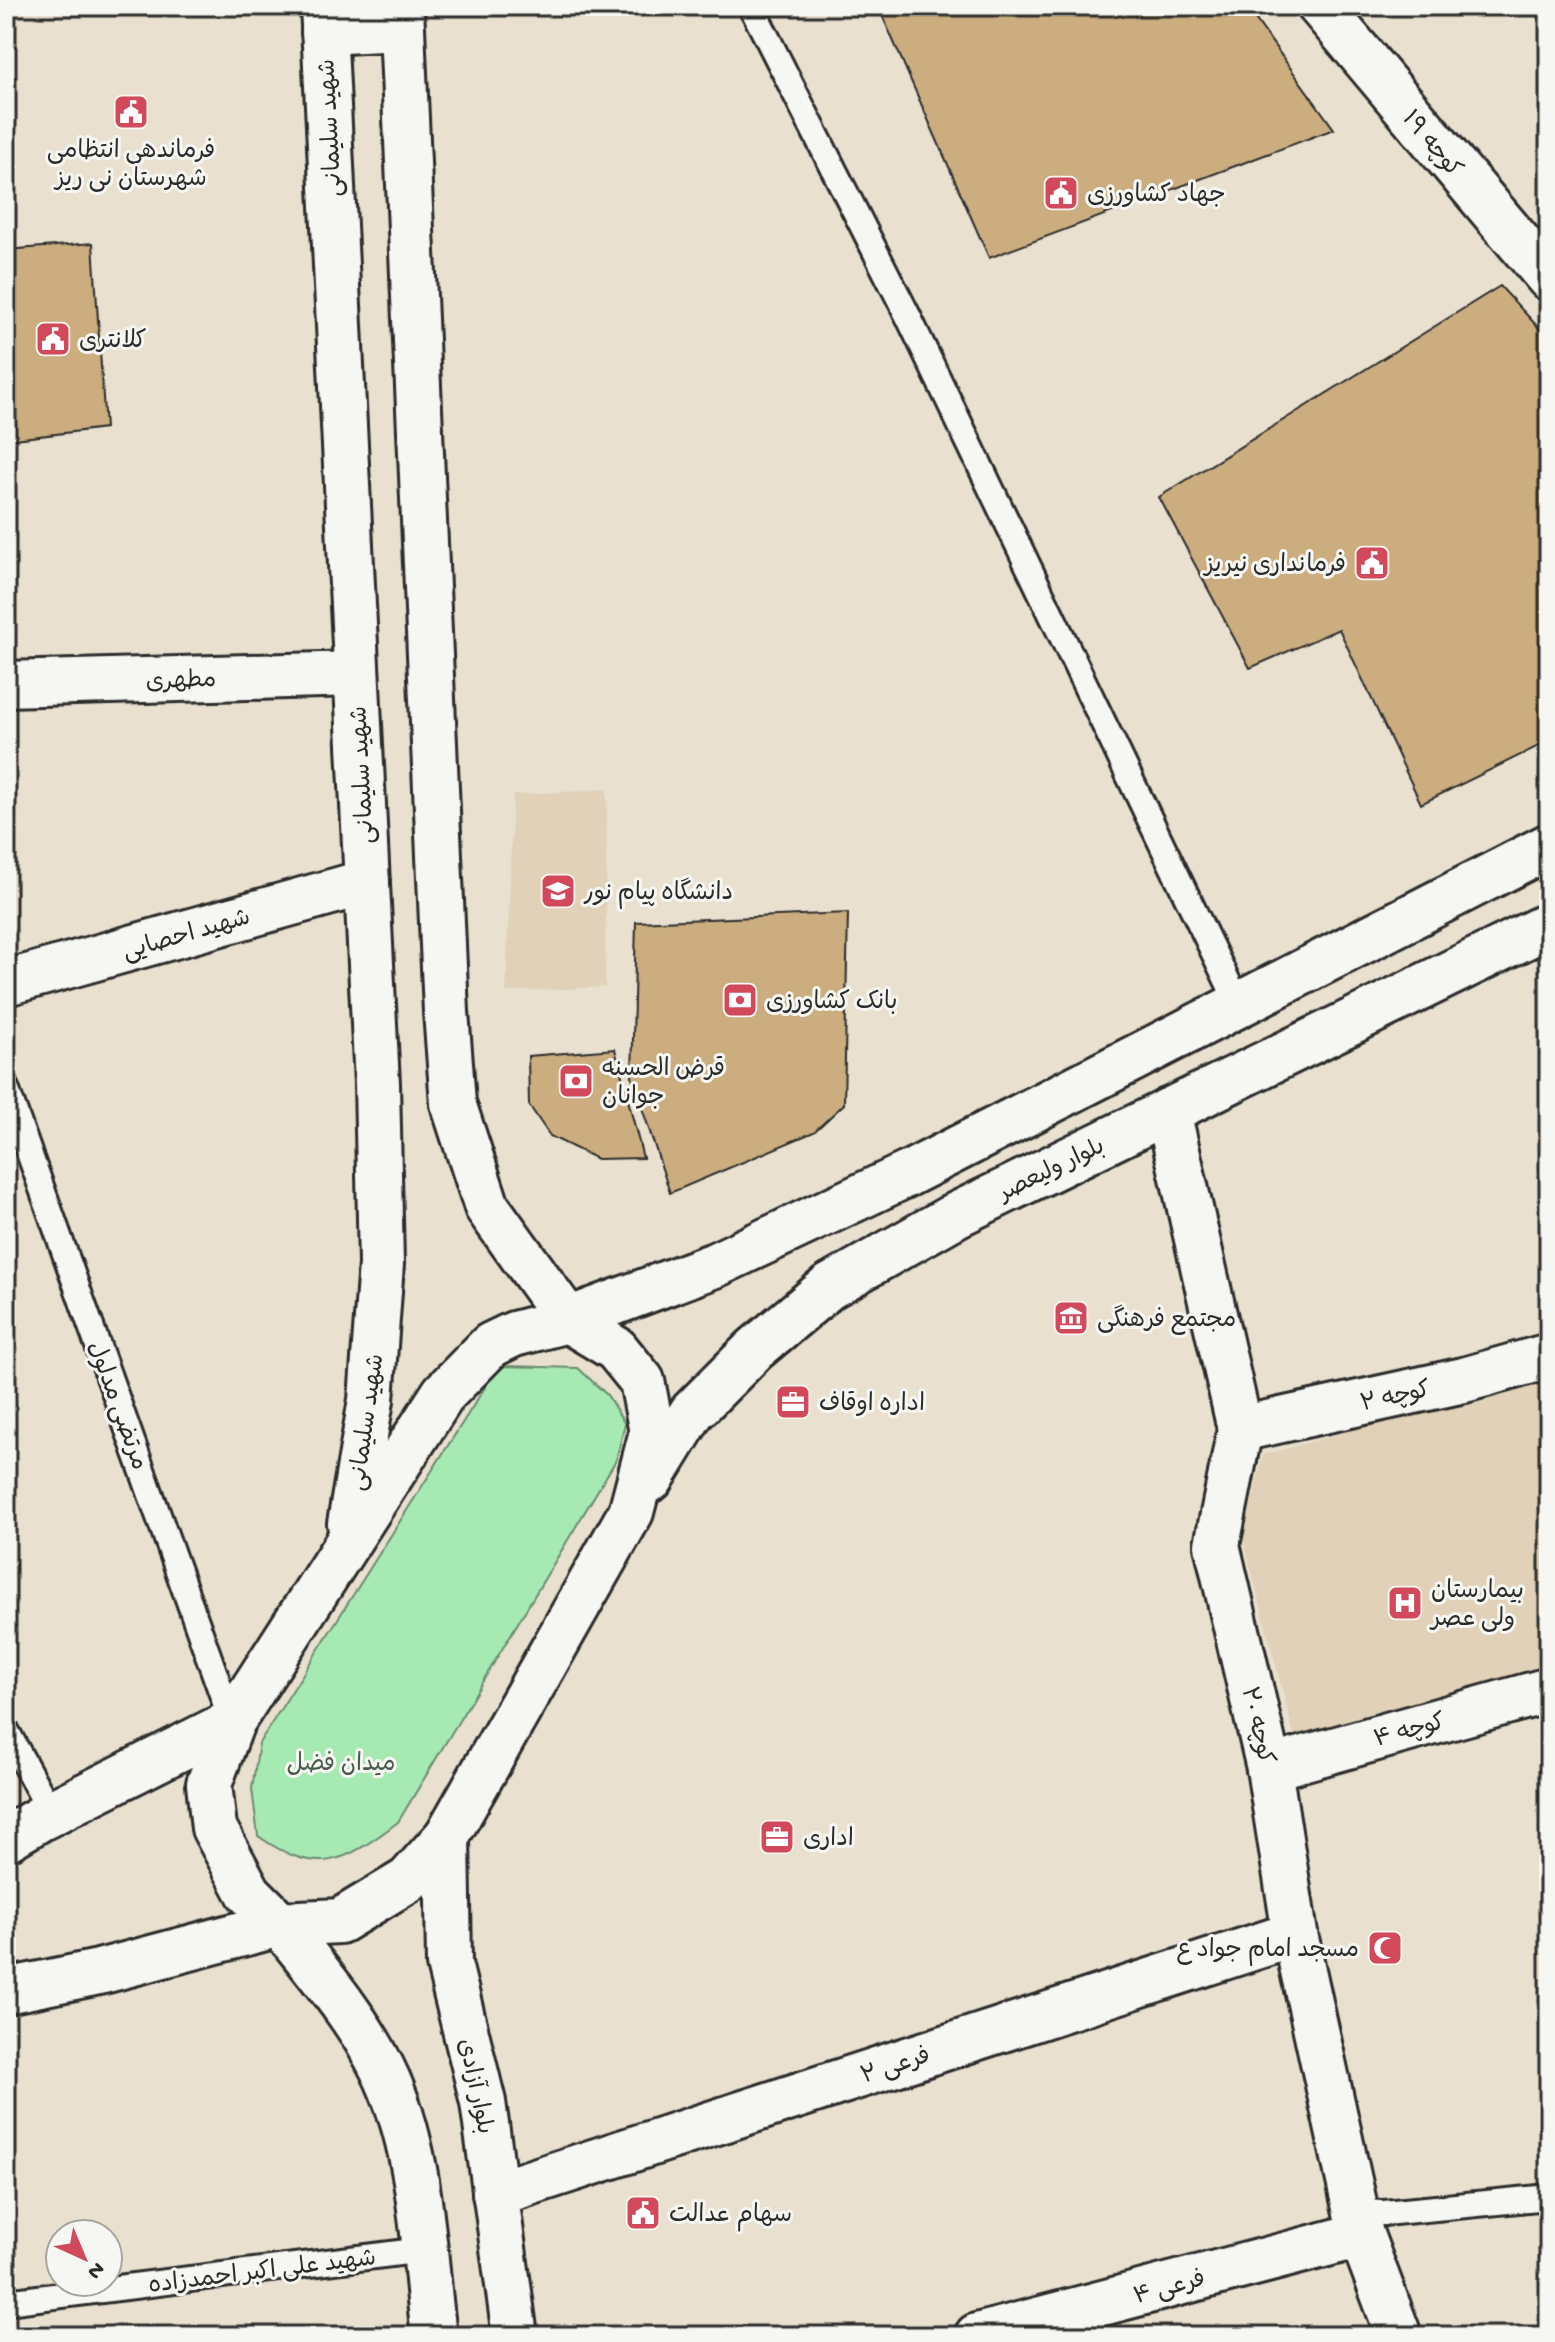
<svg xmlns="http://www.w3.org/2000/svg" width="1555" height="2342" viewBox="0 0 1555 2342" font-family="'Gochi Hand','Playpen Sans Arabic',sans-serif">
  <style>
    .built { fill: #e0d1b8 }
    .green { fill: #a7e9b3; stroke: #698a6f; stroke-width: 2 }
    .building { fill: #cbad7f; stroke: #2b2b2b; stroke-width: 2 }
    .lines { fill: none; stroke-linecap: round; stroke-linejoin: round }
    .service-casing { stroke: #2b2b2b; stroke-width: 30 }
    .minor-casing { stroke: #2b2b2b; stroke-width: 50 }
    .tertiary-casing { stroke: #2b2b2b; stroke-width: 50 }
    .secondary-casing { stroke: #2b2b2b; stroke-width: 50 }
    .service { stroke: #f6f6f2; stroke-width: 24 }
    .minor { stroke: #f6f6f2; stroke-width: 44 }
    .tertiary { stroke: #f6f6f2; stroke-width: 44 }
    .secondary { stroke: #f6f6f2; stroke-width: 44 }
    .labels { text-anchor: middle; stroke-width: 6; stroke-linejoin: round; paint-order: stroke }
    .street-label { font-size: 24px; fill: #2b2b2b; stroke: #f6f6f2 }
    .poi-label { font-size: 24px; fill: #2b2b2b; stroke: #f6f6f2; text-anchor: start }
    .park-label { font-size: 24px; fill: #4a5a4d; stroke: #f6f6f2 }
  </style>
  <rect width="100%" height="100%" fill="#e9e0d0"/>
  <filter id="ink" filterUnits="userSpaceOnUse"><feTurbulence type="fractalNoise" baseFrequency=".0125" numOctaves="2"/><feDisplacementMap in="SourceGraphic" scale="16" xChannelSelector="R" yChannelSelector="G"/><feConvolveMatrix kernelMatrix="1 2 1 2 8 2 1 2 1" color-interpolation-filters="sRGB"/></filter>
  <g filter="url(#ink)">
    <g class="built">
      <polygon points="607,789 605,987 506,992 513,795"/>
      <polygon points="1549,1377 1549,1669 1295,1739 1243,1538 1263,1455"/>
    </g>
    <path class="green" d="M504,1366L578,1368L607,1395L625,1424L616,1460L398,1822C344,1863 318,1878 258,1836L252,1789L259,1743L489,1381Z"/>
    <g class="building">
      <polygon points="878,6 1246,6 1334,129 989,258"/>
      <polygon points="93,243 105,428 6,440 6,250"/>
      <polygon points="1500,286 1549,339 1549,741 1421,804 1339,629 1250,668 1159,497"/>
      <polygon points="848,913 844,1104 814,1132 670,1193 632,1077 636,922"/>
      <polygon points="615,1049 643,1158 597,1159 550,1136 529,1105 528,1056"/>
    </g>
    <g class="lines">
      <defs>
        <g id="service">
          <polyline points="751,6 908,316 1239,1005"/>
          <polyline points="6,1088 232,1722"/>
          <polyline points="6,1730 51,1813"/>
          <polyline points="1356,2212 1384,2213 1549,2197"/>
          <polyline points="6,2302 423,2250"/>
        </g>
        <g id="minor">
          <polyline points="1320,6 1549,278"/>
          <polyline points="6,983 367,882"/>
          <polyline points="1168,1111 1240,1429 1217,1545 1269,1768 1295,1934 1361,2235 1399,2336"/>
          <polyline points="1240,1429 1464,1380 1549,1356"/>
          <polyline points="1269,1768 1549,1690"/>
          <polyline points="495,2194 1295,1934"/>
          <polyline points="977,2336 1361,2235"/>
        </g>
        <polyline id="tertiary" points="6,684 356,674"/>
        <g id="secondary">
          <polyline points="323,6 377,1084 381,1264 371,1400 350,1524"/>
          <polyline points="401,6 446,1012 453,1103 487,1207 568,1320 715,1265 908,1174 1549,846"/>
          <polyline points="324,32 401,28"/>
          <polygon points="568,1320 616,1349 642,1381 652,1432 631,1512 447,1836 408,1880 340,1921 280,1924 249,1893 214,1828 209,1784 232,1722 444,1393 491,1345 514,1334"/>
          <polyline points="651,1479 692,1412 755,1349 829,1287 956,1215 1549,925"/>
          <polyline points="447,1836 449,1964 483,2102 515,2336"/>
          <polyline points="6,1839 41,1818 232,1722"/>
          <path d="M6,1991L99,1972L280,1924C315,1969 356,2015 382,2068C422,2148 423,2248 434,2336"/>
        </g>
      </defs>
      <use href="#service" class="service-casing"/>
      <use href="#minor" class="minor-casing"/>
      <use href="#tertiary" class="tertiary-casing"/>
      <use href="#secondary" class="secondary-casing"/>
      <use href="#service" class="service"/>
      <use href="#minor" class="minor"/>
      <use href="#tertiary" class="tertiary"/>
      <use href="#secondary" class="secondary"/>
    </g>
  </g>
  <defs>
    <symbol id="civic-square" viewBox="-11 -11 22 22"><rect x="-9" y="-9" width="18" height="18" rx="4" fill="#d1495b" stroke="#f6f6f2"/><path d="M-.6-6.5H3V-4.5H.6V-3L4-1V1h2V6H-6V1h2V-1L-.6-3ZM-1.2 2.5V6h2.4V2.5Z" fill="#fff"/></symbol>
    <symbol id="university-square" viewBox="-11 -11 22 22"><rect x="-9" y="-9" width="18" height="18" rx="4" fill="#d1495b" stroke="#f6f6f2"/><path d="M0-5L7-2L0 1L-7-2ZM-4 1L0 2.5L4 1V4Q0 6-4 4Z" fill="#fff"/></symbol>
    <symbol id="bank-square" viewBox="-11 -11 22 22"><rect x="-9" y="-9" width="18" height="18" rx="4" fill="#d1495b" stroke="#f6f6f2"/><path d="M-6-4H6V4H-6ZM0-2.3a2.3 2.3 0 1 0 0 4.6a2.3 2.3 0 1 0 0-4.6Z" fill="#fff"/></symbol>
    <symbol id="museum-square" viewBox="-11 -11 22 22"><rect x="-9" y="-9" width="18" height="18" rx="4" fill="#d1495b" stroke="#f6f6f2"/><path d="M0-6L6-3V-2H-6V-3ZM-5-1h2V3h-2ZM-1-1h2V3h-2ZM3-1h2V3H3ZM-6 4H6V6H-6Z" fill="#fff"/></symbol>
    <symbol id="office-square" viewBox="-11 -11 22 22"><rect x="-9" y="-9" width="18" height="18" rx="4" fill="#d1495b" stroke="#f6f6f2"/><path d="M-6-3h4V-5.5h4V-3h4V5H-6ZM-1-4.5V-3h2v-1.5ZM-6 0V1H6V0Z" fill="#fff"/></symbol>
    <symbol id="hospital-square" viewBox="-11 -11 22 22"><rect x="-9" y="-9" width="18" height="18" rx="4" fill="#d1495b" stroke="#f6f6f2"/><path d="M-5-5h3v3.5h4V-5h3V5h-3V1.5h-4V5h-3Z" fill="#fff"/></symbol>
    <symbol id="mosque-square" viewBox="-11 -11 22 22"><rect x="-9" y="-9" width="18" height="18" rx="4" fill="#d1495b" stroke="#f6f6f2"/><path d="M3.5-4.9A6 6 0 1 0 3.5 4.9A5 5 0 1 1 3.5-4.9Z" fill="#fff"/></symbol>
  </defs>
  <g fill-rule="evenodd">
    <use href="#civic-square" x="111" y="92" width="40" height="40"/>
    <use href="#civic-square" x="1041" y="173" width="40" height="40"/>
    <use href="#civic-square" x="33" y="319" width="40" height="40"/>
    <use href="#civic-square" x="1352" y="543" width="40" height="40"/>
    <use href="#university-square" x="538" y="871" width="40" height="40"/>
    <use href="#bank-square" x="720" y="980" width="40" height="40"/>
    <use href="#bank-square" x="556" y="1061" width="40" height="40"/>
    <use href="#museum-square" x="1051" y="1298" width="40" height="40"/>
    <use href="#office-square" x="773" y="1382" width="40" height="40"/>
    <use href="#hospital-square" x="1385" y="1583" width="40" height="40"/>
    <use href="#office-square" x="757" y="1817" width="40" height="40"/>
    <use href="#mosque-square" x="1365" y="1928" width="40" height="40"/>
    <use href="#civic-square" x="623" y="2193" width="40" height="40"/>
  </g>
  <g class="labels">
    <g class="street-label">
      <text transform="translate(329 128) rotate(-93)" y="8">شهید سلیمانی</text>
      <text transform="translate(1433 143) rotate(50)" y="8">کوچه ۱۹</text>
      <text transform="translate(181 679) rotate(-2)" y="8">مطهری</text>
      <text transform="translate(361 775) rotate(-93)" y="8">شهید سلیمانی</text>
      <text transform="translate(186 933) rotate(-16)" y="8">شهید احصایی</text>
      <text transform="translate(1051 1168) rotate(-26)" y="8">بلوار ولیعصر</text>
      <text transform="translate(1395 1395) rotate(-12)" y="8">کوچه ۲</text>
      <text transform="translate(119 1405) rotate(70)" y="8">مرتضی مدلول</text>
      <text transform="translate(365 1422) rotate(-82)" y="8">شهید سلیمانی</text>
      <text transform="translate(1259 1725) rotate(77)" y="8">کوچه ۲۰</text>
      <text transform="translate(1409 1729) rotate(-15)" y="8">کوچه ۴</text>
      <text transform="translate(895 2064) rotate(-18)" y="8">فرعی ۲</text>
      <text transform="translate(477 2086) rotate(78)" y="8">بلوار آزادی</text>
      <text transform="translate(262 2270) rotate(-7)" y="8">شهید علی اکبر احمدزاده</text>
      <text transform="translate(1169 2286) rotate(-15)" y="8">فرعی ۴</text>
    </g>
    <g class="poi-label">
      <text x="131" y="157" text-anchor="middle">فرماندهی انتظامی<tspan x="131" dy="28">شهرستان نی ریز</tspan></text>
      <text x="1087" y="201">جهاد کشاورزی</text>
      <text x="79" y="347">کلانتری</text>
      <text x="1346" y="571" text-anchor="end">فرمانداری نیریز</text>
      <text x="584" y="899">دانشگاه پیام نور</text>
      <text x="766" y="1008">بانک کشاورزی</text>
      <text x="602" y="1075">قرض الحسنه<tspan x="602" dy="28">جوانان</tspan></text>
      <text x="1097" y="1326">مجتمع فرهنگی</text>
      <text x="819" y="1410">اداره اوقاف</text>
      <text x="1431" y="1597">بیمارستان<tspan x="1431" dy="28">ولی عصر</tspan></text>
      <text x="803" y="1845">اداری</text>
      <text x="1359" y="1956" text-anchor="end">مسجد امام جواد ع</text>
      <text x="669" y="2221">سهام عدالت</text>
    </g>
    <g class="park-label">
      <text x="341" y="1770">میدان فضل</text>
    </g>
  </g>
  <rect width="1555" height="2342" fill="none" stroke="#f6f6f2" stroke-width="32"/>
  <rect x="16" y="16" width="1523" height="2310" fill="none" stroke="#2b2b2b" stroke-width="3" filter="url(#ink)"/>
  <g transform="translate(84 2258) rotate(136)"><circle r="38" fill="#f6f6f2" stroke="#a5a5a2" stroke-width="2"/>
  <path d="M0-6L14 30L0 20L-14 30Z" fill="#d1495b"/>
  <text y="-12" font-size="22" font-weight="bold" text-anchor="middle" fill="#2b2b2b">N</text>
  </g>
</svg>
